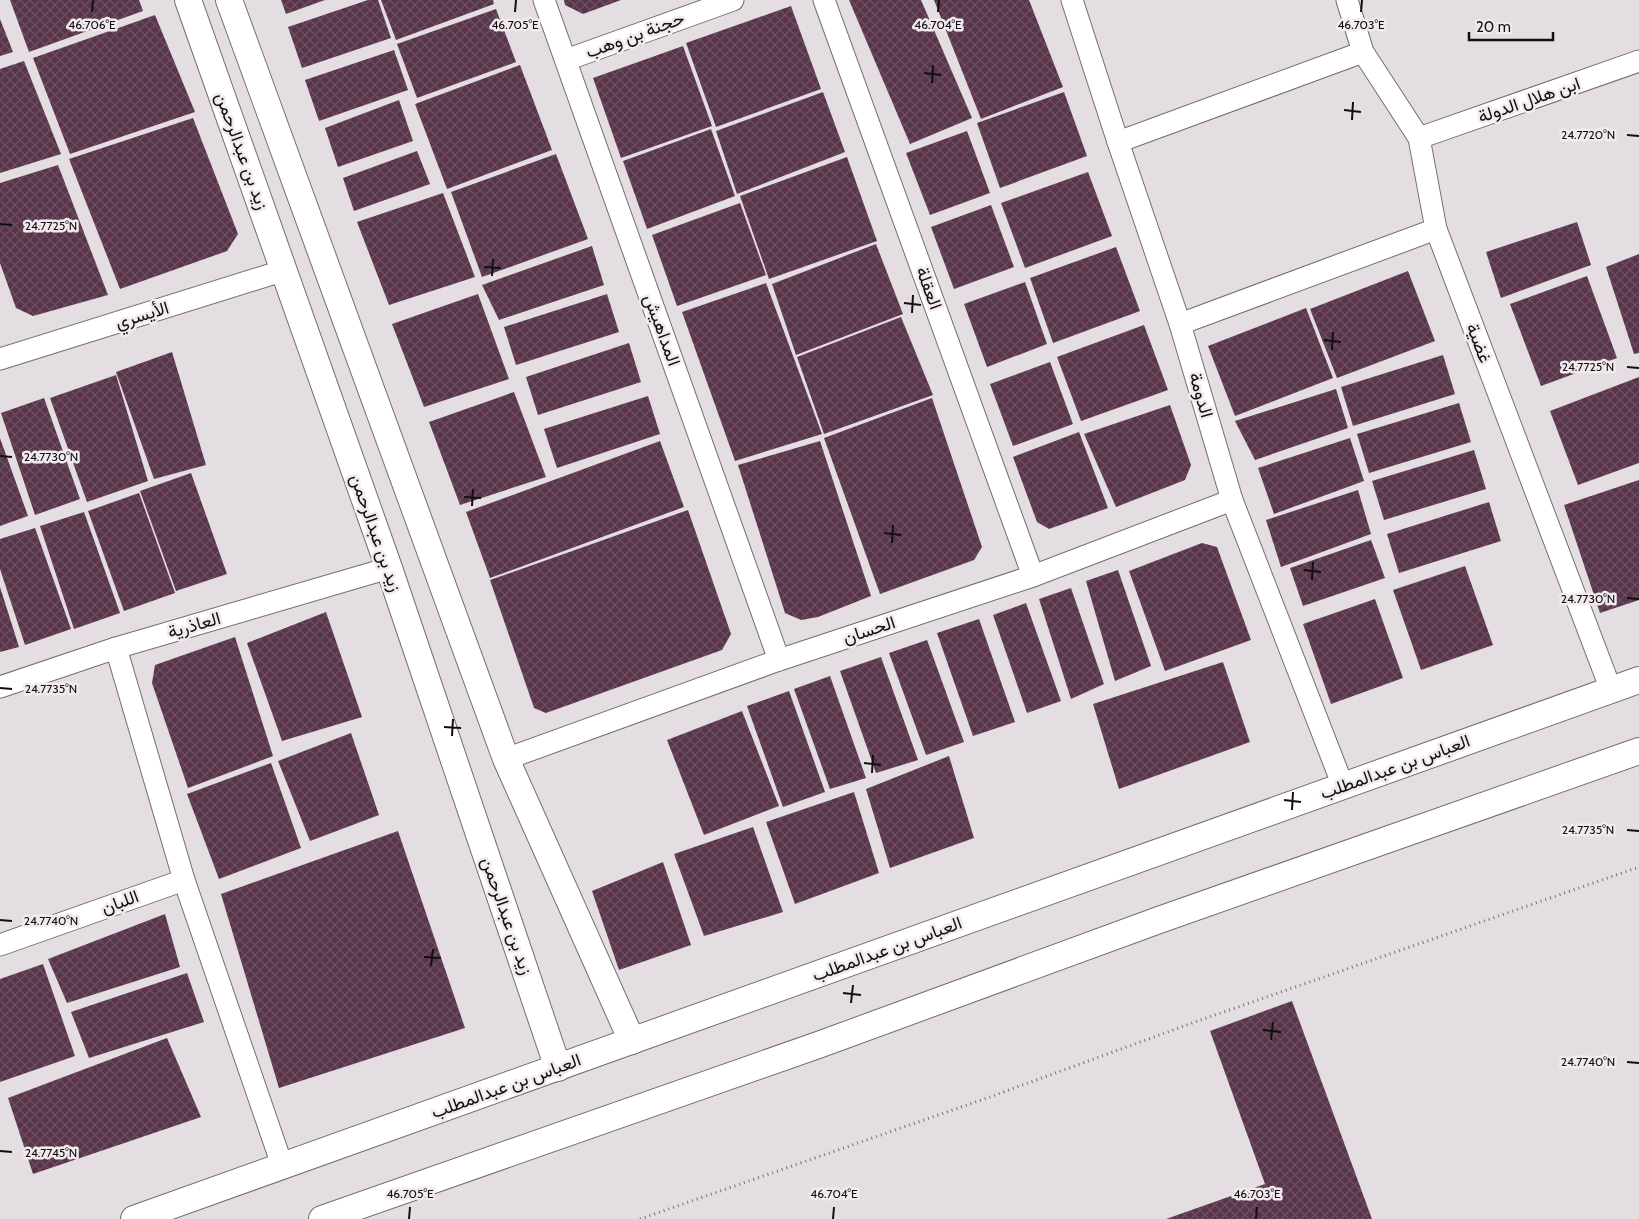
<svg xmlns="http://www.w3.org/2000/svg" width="1639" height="1219" viewBox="0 0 1639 1219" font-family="Cabin,Vazirmatn,sans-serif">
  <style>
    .building { fill: url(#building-cross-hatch) }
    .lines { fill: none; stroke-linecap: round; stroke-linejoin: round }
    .minor-casing { stroke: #746d71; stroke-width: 23 }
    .tertiary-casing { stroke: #746d71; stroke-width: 28 }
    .path { stroke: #767274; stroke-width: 3; stroke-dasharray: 1 4; stroke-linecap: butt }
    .minor { stroke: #fff; stroke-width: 21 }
    .tertiary { stroke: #fff; stroke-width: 26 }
    .ticks { fill: none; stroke: #110f10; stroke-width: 2 }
    .labels { text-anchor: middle; stroke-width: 5; stroke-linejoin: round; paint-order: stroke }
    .street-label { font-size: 18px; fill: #110f10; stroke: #f2eaee }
    .ticks-label { font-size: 12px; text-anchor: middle; fill: #110f10; stroke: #f2eaee; stroke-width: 5; stroke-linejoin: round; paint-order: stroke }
  </style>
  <defs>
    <pattern id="building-cross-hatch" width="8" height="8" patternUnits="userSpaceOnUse" patternTransform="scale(1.25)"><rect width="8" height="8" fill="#59354b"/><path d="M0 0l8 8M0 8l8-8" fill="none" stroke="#6c4f61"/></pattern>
  </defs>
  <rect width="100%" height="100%" fill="#e4dde1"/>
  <g class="building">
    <polygon points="10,0 139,0 143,11 29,52"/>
    <polygon points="281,0 325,0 286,14"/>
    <polygon points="368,0 378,0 391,38 302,68 288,27"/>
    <polygon points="381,0 493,0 494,4 396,40"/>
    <polygon points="564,0 621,0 583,14 565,5"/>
    <polygon points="849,0 921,0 972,118 910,144"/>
    <polygon points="934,0 1029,0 1063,87 981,119"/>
    <polygon points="791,6 821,89 716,127 686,43"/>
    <polygon points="496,9 516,62 417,98 397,44"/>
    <polygon points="155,15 195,112 70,154 33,58"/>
    <polygon points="0,19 13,52 0,56"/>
    <polygon points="683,46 712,126 621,158 593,78"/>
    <polygon points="394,50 408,90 319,121 305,80"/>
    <polygon points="24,61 61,154 0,173 0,69"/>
    <polygon points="520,65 552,150 447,189 415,104"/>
    <polygon points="823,92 845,152 737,194 716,131"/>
    <polygon points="1064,92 1087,156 1000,188 977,123"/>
    <polygon points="399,100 413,141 338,167 325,128"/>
    <polygon points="193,118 238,234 227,251 120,289 69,159"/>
    <polygon points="711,129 735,196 647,229 623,161"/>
    <polygon points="967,131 990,193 930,215 906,153"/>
    <polygon points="417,151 430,184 354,211 343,178"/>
    <polygon points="556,154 588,239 482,277 451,192"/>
    <polygon points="847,157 877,241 769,279 740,196"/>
    <polygon points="58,165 108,295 33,316 16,308 0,263 0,183"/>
    <polygon points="1088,172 1112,236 1025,268 1001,203"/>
    <polygon points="443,193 475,277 389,305 357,222"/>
    <polygon points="740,203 766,275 677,306 652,235"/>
    <polygon points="991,205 1014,267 954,289 931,227"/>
    <polygon points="1577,222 1591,265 1501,298 1486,252"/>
    <polygon points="876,244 903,314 796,355 772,284"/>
    <polygon points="592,246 604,285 499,320 482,285"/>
    <polygon points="1116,247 1140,311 1053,343 1030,278"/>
    <polygon points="1639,254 1639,353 1634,354 1606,267"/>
    <polygon points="1408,271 1435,341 1337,378 1310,309"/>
    <polygon points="1587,276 1617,358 1541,386 1510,304"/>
    <polygon points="1025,282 1047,344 987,367 964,304"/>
    <polygon points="766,283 822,434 735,461 682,312"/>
    <polygon points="478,294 509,379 424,407 392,324"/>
    <polygon points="607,294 619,332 516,365 504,327"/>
    <polygon points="1306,308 1333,378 1235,416 1208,346"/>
    <polygon points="901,317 933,395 824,434 797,357"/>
    <polygon points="1144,325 1168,390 1081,421 1057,357"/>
    <polygon points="629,343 641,382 538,415 526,377"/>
    <polygon points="172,352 206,465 154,479 116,372"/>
    <polygon points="1443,355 1455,394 1353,426 1341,387"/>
    <polygon points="1050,362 1073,424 1013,446 990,384"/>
    <polygon points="116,375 148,481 87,502 50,398"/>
    <polygon points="1639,377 1639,463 1578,485 1550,411"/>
    <polygon points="1336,389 1348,428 1255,460 1235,421"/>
    <polygon points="514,392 546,477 460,505 429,422"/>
    <polygon points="648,396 660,434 557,468 544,429"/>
    <polygon points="44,398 80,499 35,515 1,413"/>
    <polygon points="932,398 982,547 974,560 880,594 824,438"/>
    <polygon points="1459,403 1471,442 1369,473 1357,434"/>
    <polygon points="1170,405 1191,465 1185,480 1116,507 1084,434"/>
    <polygon points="1079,432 1108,508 1049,529 1037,522 1013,457"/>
    <polygon points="0,438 28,516 0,526"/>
    <polygon points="1350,438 1364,481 1274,514 1258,468"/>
    <polygon points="660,441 684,507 490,578 466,512"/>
    <polygon points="820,441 871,596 818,617 801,620 785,613 738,465"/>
    <polygon points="1474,450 1486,489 1384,520 1372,481"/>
    <polygon points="191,473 227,574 176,591 140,491"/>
    <polygon points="1639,480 1639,600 1600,613 1564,505"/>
    <polygon points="1358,490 1371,534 1281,567 1266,520"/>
    <polygon points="139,493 175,593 124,611 88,511"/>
    <polygon points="1489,502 1501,541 1399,573 1387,534"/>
    <polygon points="688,510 731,634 722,650 546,713 534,708 490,580"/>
    <polygon points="84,512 120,613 74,629 40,526"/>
    <polygon points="35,528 71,629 25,645 0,569 0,539"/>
    <polygon points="1371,540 1385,578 1303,606 1290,568"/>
    <polygon points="1202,543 1217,547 1251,640 1165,671 1129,571"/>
    <polygon points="1465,566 1493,645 1421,670 1393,590"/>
    <polygon points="1118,570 1151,666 1115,681 1086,581"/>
    <polygon points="0,587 19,647 0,652"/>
    <polygon points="1071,588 1104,684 1071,699 1039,599"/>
    <polygon points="1375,599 1403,678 1331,704 1303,624"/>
    <polygon points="1026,603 1061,701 1027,713 993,615"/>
    <polygon points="326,612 362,717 282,741 247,643"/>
    <polygon points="979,619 1015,722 973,736 937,633"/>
    <polygon points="235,637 273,756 188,788 152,683 155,665"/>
    <polygon points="927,640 964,742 926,755 889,653"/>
    <polygon points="881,657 918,760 876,773 840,671"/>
    <polygon points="1223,662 1250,742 1119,789 1093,704"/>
    <polygon points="830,676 866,778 830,789 794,689"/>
    <polygon points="789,691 825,792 783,807 747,706"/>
    <polygon points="742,711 779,806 704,835 667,740"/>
    <polygon points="351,733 379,815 310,841 278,761"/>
    <polygon points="949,756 974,838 890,868 866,789"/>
    <polygon points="271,763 301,848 219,879 187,794"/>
    <polygon points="854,792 879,873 795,904 766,822"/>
    <polygon points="753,827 783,912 704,936 674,854"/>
    <polygon points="398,831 465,1028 279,1088 221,894"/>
    <polygon points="663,862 691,945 619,970 592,891"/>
    <polygon points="165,914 180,967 67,1003 48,959"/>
    <polygon points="43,964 75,1056 0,1082 0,979"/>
    <polygon points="187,973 204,1022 89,1058 71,1012"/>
    <polygon points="1292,1001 1372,1219 1166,1219 1265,1184 1210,1031"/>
    <polygon points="167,1038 201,1117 33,1174 8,1098"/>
  </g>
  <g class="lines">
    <defs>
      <g id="minor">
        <polyline points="544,0 779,660"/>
        <polyline points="824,0 1033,576"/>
        <polyline points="1072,0 1118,142 1180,324 1232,500 1343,786"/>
        <polyline points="1347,0 1363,52 1419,138 1436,229 1611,690"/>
        <polyline points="566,60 733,0"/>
        <polyline points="1419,138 1639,61"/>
        <polyline points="1118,142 1363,52"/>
        <polyline points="1180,324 1436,229"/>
        <polyline points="0,359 285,270"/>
        <polyline points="116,648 184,880 282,1165"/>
        <polyline points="0,687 116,648 389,568"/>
        <polyline points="506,759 779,660 1033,576 1232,500"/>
        <polyline points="0,945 184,880"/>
      </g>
      <g id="tertiary">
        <polyline points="188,0 389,568 558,1068"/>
        <polyline points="229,0 506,759 632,1041"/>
        <polyline points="134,1219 1639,680"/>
        <polyline points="322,1219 821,1044 1159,920 1639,751"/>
      </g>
    </defs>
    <use href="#minor" class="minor-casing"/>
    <use href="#tertiary" class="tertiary-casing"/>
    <polyline class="path" points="640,1219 987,1098 1195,1022 1639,867"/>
    <use href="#minor" class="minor"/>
    <use href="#tertiary" class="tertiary"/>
  </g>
  <path class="ticks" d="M92,12L93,0M515,12L516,0M938,12L939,0M1361,12L1362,0M924,73L941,75M932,83L933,65M1344,110L1361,112M1352,120L1353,102M1627,135L1639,136M0,224L12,225M484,267L501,268M492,276L493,259M904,303L921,305M912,313L913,295M1324,340L1341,342M1332,350L1333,332M1627,367L1639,368M0,456L12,457M464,497L481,498M472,506L473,489M884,533L901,535M892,543L893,525M1304,570L1321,572M1312,580L1313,562M1627,598L1639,599M0,688L12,689M444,727L461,728M452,736L453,719M864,763L881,765M872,773L873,755M1284,800L1301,802M1292,810L1293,792M1627,830L1639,831M0,920L12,921M424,957L441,958M431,966L433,949M843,993L861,995M851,1003L853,985M1263,1030L1281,1032M1271,1040L1273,1022M1627,1062L1639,1063M0,1151L12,1152M409,1219L410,1207M833,1219L834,1207M1256,1219L1257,1207"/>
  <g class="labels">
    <g class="street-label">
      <text transform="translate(635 35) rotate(-20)" y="6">حجنة بن وهب</text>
      <text transform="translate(1529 100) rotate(-19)" y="6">ابن هلال الدولة</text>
      <text transform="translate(242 151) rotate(70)" y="6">زيد بن عبدالرحمن</text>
      <text transform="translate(929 288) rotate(70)" y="6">العقلة</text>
      <text transform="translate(142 315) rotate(-17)" y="6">الأيسري</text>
      <text transform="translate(662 330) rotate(70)" y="6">المداهيش</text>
      <text transform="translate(1479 343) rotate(69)" y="6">غضية</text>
      <text transform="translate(1201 395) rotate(74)" y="6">الدومة</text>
      <text transform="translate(376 533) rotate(71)" y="6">زيد بن عبدالرحمن</text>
      <text transform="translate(194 625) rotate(-16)" y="6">العاذرية</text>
      <text transform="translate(869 630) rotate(-18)" y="6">الحسان</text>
      <text transform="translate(1395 767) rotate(-20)" y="6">العباس بن عبدالمطلب</text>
      <text transform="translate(120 902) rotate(-20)" y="6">اللبان</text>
      <text transform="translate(507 916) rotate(71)" y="6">زيد بن عبدالرحمن</text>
      <text transform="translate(887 949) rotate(-20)" y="6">العباس بن عبدالمطلب</text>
      <text transform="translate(506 1086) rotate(-20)" y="6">العباس بن عبدالمطلب</text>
    </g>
  </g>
  <g class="ticks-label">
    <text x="515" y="29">46.705°E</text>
    <text x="938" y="29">46.704°E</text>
    <text x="1361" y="29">46.703°E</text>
    <text x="92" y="29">46.706°E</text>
    <text x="1588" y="139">24.7720°N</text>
    <text x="51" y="230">24.7725°N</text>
    <text x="1588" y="371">24.7725°N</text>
    <text x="51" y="461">24.7730°N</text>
    <text x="1588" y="603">24.7730°N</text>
    <text x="51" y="693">24.7735°N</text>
    <text x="1588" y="834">24.7735°N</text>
    <text x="51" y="925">24.7740°N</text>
    <text x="1588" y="1066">24.7740°N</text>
    <text x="51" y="1157">24.7745°N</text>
    <text x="410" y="1198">46.705°E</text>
    <text x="834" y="1198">46.704°E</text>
    <text x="1257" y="1198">46.703°E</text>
  </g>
  <path d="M1469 32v8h84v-8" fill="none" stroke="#110f10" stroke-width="2.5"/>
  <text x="1476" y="32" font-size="15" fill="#110f10" stroke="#f2eaee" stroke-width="4" paint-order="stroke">20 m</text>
</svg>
